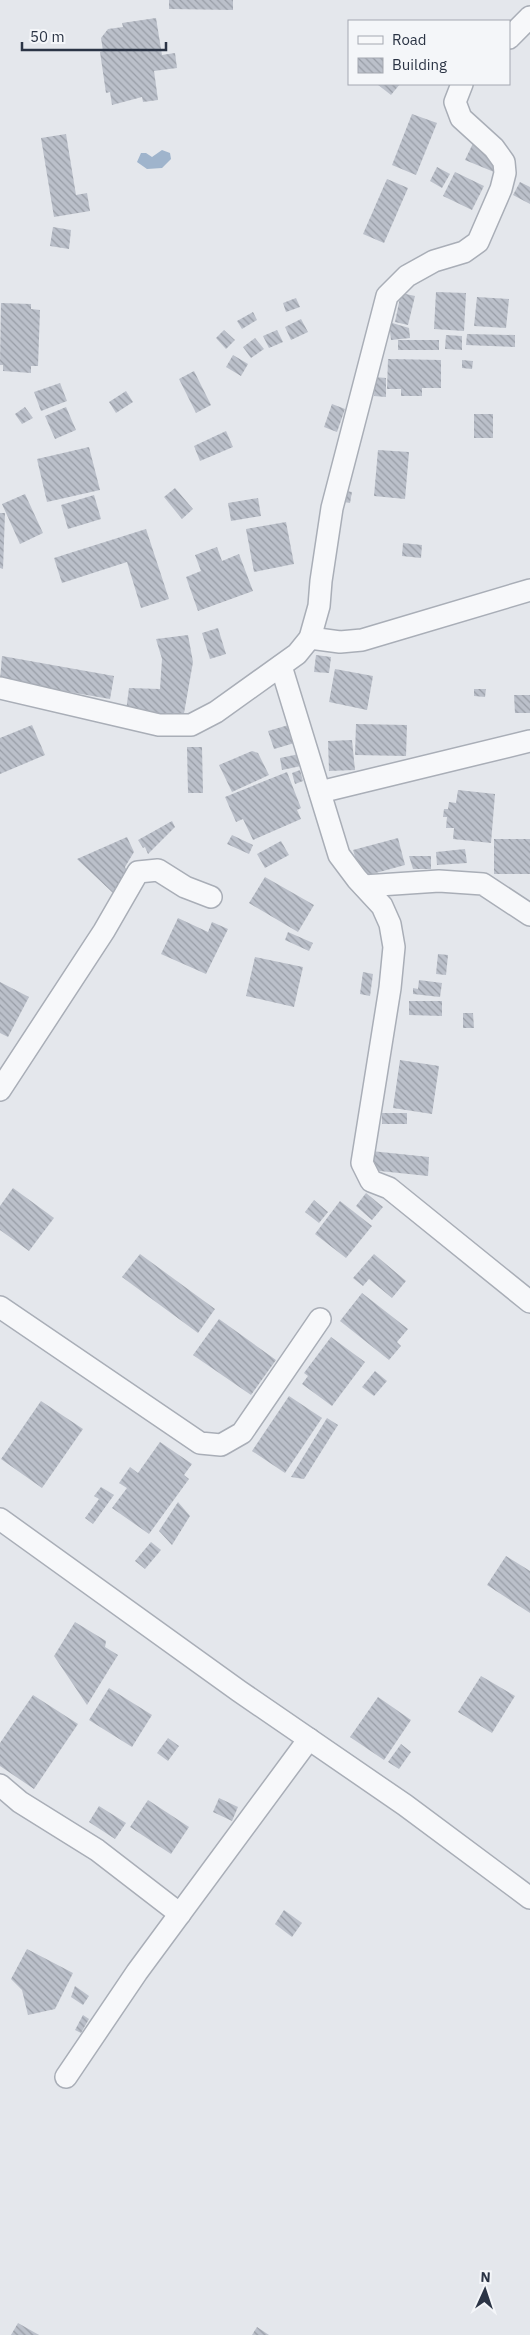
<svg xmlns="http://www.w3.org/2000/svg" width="530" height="2335" viewBox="0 0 530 2335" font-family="'IBM Plex Sans',sans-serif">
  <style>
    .water { fill: #9fb4cc }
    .building { fill: url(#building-back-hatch) }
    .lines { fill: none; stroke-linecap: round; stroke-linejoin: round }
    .minor-casing { stroke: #a9aeb7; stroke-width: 24 }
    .minor { stroke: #f7f8fa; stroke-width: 21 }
  </style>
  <defs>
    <pattern id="building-back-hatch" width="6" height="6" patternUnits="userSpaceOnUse" patternTransform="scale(1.25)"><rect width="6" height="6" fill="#bbc0ca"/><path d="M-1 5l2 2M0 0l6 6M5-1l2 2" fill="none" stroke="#989da6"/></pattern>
  </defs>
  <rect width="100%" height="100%" fill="#e4e7ec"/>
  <polygon class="water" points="162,150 170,153 171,159 162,168 147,169 137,162 141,153 146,153 152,157"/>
  <g class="building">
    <polygon points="169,0 233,0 233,10 169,9"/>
    <polygon points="156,18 162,55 175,53 177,68 154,71 158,100 143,102 142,97 112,105 110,92 106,93 100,52 103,51 101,38 108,29 123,27 122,23"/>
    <polygon points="377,84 400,84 391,95"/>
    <polygon points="412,114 437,123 416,175 392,165"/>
    <polygon points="66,134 76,195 87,193 90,211 54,217 41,138"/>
    <polygon points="475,139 499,161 494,172 465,160"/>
    <polygon points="437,167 450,174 442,188 430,181"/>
    <polygon points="455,172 484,186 472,210 443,196"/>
    <polygon points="387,179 408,188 384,243 363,234"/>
    <polygon points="520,182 530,187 530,204 513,195"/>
    <polygon points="53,227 71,230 69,249 50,246"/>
    <polygon points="436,292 466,293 464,331 434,329"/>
    <polygon points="401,293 415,296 408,325 395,322"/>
    <polygon points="477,297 509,299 506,328 474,326"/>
    <polygon points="296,298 300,307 286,312 283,303"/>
    <polygon points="1,303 31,304 31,309 40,310 38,366 31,366 31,373 3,371 3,365 0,365"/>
    <polygon points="253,312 257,320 242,329 237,321"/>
    <polygon points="301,319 308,332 291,340 285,327"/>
    <polygon points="389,322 409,328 410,338 391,340"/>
    <polygon points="224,330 235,340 226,349 216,338"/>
    <polygon points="277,330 283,342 269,348 263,336"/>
    <polygon points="467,334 515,335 515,347 466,345"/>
    <polygon points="446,335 462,336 462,350 445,349"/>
    <polygon points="255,338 264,349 251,358 243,347"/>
    <rect x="398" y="340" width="41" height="10"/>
    <polygon points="233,355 248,364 241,376 226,367"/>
    <polygon points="388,359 441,360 441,388 422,388 422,396 401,396 401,389 387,389"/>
    <polygon points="462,360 473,361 472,369 462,368"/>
    <polygon points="194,371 211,405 196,413 179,379"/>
    <polygon points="375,377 386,378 386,397 374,396"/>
    <polygon points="60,383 67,401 41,411 34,392"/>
    <polygon points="126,391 133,402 116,413 109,402"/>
    <polygon points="332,404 345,409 337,432 324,427"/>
    <polygon points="25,407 33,418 22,424 15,414"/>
    <polygon points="66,407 76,430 55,439 45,416"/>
    <rect x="474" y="414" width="19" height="24"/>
    <polygon points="226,431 233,447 200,461 194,446"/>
    <polygon points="89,447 100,490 47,502 37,459"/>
    <polygon points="378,450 409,452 405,499 374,496"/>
    <polygon points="175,488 193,509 182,519 164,497"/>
    <polygon points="340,490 352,492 350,503 338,501"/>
    <polygon points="25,494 43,533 20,544 2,504"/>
    <polygon points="94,495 101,519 68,529 61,505"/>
    <polygon points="258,498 261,516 231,521 228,503"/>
    <polygon points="0,513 5,513 3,569 0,568"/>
    <polygon points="286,522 294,564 254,572 246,529"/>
    <polygon points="146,529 169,599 141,608 127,562 62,583 54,558"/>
    <polygon points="403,543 422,545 421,558 402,556"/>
    <polygon points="217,547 222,561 239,554 253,591 198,611 186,577 201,571 195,555"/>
    <polygon points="218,628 226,654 210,659 202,633"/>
    <polygon points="188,635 193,662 183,719 126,711 129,688 160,689 162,659 156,639"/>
    <polygon points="316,655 331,657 329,673 314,672"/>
    <polygon points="2,656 114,676 110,699 0,680"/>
    <polygon points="335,669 373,676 367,710 329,702"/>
    <polygon points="474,689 486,689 485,697 474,696"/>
    <polygon points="514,695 530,695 530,713 515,713"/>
    <polygon points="292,724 298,742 274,749 268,731"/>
    <polygon points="356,724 407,725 406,756 355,755"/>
    <polygon points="32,725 45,755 0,774 0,738"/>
    <polygon points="352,740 355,770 329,771 328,741"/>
    <polygon points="187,747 202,747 203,793 188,793"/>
    <polygon points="252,751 258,753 269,775 232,792 219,765"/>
    <polygon points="299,754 301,766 282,770 280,758"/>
    <polygon points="300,770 303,781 295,784 292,773"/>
    <polygon points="287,772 301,808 297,810 301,819 253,840 243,819 236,822 225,797"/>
    <polygon points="458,790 495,794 491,843 453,839 454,828 446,828 447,817 443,817 444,809 448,809 449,802 456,803"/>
    <polygon points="172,821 175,827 148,854 145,847 143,848 138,840"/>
    <polygon points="232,835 253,845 249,854 227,844"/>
    <polygon points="127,837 134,852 125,867 129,877 113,893 77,859"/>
    <polygon points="398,838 405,865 361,877 353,850"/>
    <rect x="494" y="839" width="36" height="35"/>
    <polygon points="281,841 289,855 265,868 257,854"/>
    <polygon points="465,849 467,863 437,865 436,852"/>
    <polygon points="409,856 431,856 431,869 413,869"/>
    <polygon points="265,877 314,905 298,932 249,903"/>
    <polygon points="178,918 208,932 212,922 228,929 206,974 161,954"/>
    <polygon points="288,932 313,943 309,951 285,940"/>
    <polygon points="438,954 448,955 446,975 436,974"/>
    <polygon points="255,957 303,967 294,1007 246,996"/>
    <polygon points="363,972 373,974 370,996 360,994"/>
    <polygon points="419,980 442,983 440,997 413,994 413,988 418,989"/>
    <polygon points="0,982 29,997 8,1037 0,1033"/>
    <polygon points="409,1001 442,1001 442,1016 409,1015"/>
    <polygon points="463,1013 473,1013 474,1028 463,1028"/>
    <polygon points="400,1060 439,1066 432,1114 393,1108"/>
    <rect x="382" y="1113" width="25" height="11"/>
    <polygon points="371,1151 429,1157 428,1176 370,1170"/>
    <polygon points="13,1188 54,1218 29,1251 0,1230 0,1206"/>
    <polygon points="366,1193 383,1207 372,1220 356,1206"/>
    <polygon points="314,1200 328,1212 319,1223 305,1212"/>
    <polygon points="340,1201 372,1226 346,1258 315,1234"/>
    <polygon points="140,1254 215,1309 198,1333 122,1277"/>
    <polygon points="374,1254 406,1281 392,1298 369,1279 363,1286 353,1278"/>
    <polygon points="362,1293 408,1329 397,1342 401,1346 389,1360 340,1321"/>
    <polygon points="219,1319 276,1360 251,1395 193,1355"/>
    <polygon points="331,1337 365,1362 332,1406 302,1384 308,1376 304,1373"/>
    <polygon points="375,1371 387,1381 374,1396 362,1387"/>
    <polygon points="289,1396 322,1418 285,1473 252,1451"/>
    <polygon points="41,1401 83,1429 42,1488 1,1459"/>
    <polygon points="327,1418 338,1425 304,1479 291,1477"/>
    <polygon points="160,1442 192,1464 184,1475 189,1479 149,1534 112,1508 127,1488 119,1483 130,1467 138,1473"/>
    <polygon points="101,1487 114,1495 93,1524 85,1518 99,1499 94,1496"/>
    <polygon points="178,1502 190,1516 172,1545 159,1531"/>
    <polygon points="151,1542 161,1550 145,1569 135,1561"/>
    <polygon points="506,1556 530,1571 530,1613 487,1585"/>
    <polygon points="75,1622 106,1641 105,1647 118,1655 87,1705 54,1656"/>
    <polygon points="481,1676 515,1696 492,1733 458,1712"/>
    <polygon points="109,1688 152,1715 132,1747 89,1720"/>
    <polygon points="33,1695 78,1724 34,1789 0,1766 0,1743"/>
    <polygon points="378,1697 411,1720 384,1760 350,1737"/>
    <polygon points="168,1738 179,1746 168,1761 157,1753"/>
    <polygon points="401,1744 411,1752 399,1769 388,1762"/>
    <polygon points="219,1798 238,1807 232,1821 213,1812"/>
    <polygon points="148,1800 189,1827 171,1854 130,1827"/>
    <polygon points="99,1806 126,1823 115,1839 89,1822"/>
    <polygon points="284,1910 302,1923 292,1937 275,1924"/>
    <polygon points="27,1949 73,1973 55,2009 28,2015 22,1990 11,1979"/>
    <polygon points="75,1986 89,1996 83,2005 71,1997"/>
    <polygon points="83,2015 89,2019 81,2033 75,2030"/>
    <polygon points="18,2323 39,2335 11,2335"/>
    <polygon points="257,2327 269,2335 252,2335"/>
  </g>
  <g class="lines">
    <defs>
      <g id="minor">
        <polyline points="509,38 530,17"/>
        <polyline points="310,638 340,642 362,640 530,590"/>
        <polyline points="281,666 339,855 357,879 382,906 390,924 394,947 390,988 362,1163 371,1181 389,1188 530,1302"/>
        <polyline points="0,688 159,725 191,725 216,712 297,654 310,638 319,606 321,581 332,508 387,296 407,276 434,261 464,252 478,242 501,189 505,173 504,162 494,148 461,118 455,102 462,84"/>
        <polyline points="320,792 530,741"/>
        <polyline points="364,886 439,881 483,884 530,915"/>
        <polyline points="0,1090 104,931 138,872 158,870 185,887 211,897"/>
        <polyline points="0,1307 200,1443 221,1445 242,1433 320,1319"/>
        <polyline points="0,1519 239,1691 405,1805 530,1898"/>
        <polyline points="0,1785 20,1802 97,1850 180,1914"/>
        <polyline points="66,2077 137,1972 309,1739"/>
      </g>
    </defs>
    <use href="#minor" class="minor-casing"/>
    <use href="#minor" class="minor"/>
  </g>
  <rect x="348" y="20" width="162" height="65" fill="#f4f6f9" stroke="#a4a8b1"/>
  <rect x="358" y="36" width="25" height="8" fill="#f7f8fa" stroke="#a4a8b1"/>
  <text x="392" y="45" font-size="15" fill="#2b3445">Road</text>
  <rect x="358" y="58" width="25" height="15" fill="url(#building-back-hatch)" stroke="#a4a8b1"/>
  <text x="392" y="70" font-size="15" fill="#2b3445">Building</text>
  <g transform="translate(485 2290) rotate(3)" stroke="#f4f6f9" stroke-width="4" paint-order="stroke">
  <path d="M0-4L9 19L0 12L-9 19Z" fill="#2b3445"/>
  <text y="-8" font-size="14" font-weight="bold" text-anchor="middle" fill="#2b3445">N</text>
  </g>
  <path d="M22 42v8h144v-8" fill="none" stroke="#2b3445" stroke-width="2.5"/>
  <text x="30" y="42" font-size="15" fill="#2b3445" stroke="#f4f6f9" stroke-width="4" paint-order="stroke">50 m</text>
</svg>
